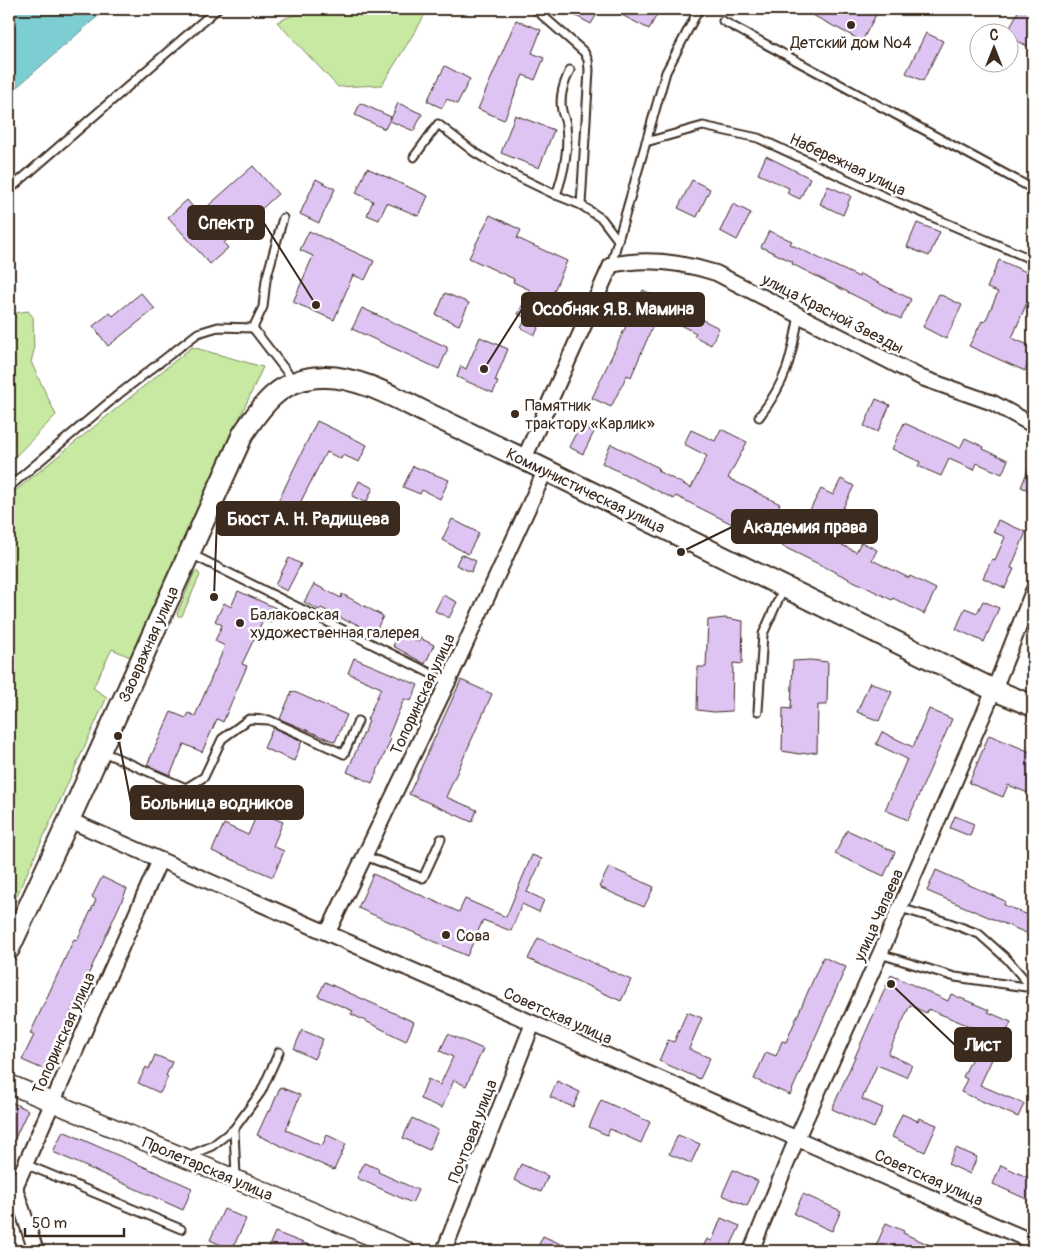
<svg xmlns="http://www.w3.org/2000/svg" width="1042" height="1260" viewBox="0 0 1042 1260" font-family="Pangolin,sans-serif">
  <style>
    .green { fill: #c7e9a2; stroke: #818a60 }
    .water { fill: #7dced3; stroke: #638c8b }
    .building { fill: #dec4f3; stroke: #3b2a1e }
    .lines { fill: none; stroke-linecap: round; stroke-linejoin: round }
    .service-casing { stroke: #3b2a1e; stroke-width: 11 }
    .minor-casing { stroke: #3b2a1e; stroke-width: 18 }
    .tertiary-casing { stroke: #3b2a1e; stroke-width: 21 }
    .secondary-casing { stroke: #3b2a1e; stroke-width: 24 }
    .service { stroke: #fff; stroke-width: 7 }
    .minor { stroke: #fff; stroke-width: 14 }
    .tertiary { stroke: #fff; stroke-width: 18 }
    .secondary { stroke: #fff; stroke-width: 20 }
    .poi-dot { fill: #3b2a1e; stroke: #fff; stroke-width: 2 }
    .labels { text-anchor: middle; stroke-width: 5; stroke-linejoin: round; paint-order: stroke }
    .poi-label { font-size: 16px; fill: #3b2a1e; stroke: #fff; text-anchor: start }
    .street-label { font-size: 16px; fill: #3b2a1e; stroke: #fff }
    .leader { fill: none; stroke: #3b2a1e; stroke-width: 2 }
    .callout-dot { fill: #3b2a1e; stroke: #fff; stroke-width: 2 }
    .callout { fill: #3b2a1e; stroke: #3b2a1e; stroke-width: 2 }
    .callout-label { font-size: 18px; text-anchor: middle; font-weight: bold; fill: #fff }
  </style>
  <rect width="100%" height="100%" fill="#fff"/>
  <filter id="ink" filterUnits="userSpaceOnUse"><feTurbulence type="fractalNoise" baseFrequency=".02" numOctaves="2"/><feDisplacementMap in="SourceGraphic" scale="10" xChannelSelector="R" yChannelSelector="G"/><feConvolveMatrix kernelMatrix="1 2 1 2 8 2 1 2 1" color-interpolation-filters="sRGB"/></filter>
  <g filter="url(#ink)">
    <g class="green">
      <polygon points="307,9 427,9 422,20 382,85 338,87 277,22"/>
      <polygon points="28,311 33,317 34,350 31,362 56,415 9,463 9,314"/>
      <polygon points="192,347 263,367 130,657 112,649 93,688 107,697 9,913 9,496"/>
      <polygon points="197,571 200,575 182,616 178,616 177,614 194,573"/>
    </g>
    <polygon class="water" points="9,9 106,9 9,94"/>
    <g class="building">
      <polygon points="563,9 600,9 591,24"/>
      <polygon points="610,9 660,9 649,29"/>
      <polygon points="801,9 879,9 862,41"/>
      <polygon points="1019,9 1033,9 1033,49 1010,37 1010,28"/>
      <polygon points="516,20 541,30 532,53 544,58 535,80 523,75 504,120 478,109"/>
      <polygon points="926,33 943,41 923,81 906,73"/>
      <polygon points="445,66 470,79 457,104 447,99 442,108 427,101"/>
      <polygon points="360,103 391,117 385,129 355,115"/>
      <polygon points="398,103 422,114 414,131 390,121"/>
      <polygon points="515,115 554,130 539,168 501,153"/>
      <polygon points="766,156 810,178 800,199 787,193 789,188 758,174"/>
      <polygon points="253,166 278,194 224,243 228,248 210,264 168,217 187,200 199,214"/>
      <polygon points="367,168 428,196 419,216 387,203 379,220 367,215 373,201 356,193"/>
      <polygon points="316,179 335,189 319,223 300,214"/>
      <polygon points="692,180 710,189 697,217 678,208"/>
      <polygon points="828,186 851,196 843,215 820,204"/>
      <polygon points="733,204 751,213 737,240 720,231"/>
      <polygon points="490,215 521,230 517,238 567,261 535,335 521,328 526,318 518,314 530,290 513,282 514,279 469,258"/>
      <polygon points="917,223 940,232 929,256 907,247"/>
      <polygon points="309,231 374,261 365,280 353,275 334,320 293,302 313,256 300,250"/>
      <polygon points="769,231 792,241 790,244 829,263 859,277 860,274 911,299 901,319 792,264 793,262 761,247"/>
      <polygon points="999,260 1033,275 1033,288 1012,338 1033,347 1025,371 969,346 982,321 985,322 998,292 987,288"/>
      <polygon points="643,290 719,328 711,345 694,336 696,333 658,314 631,377 627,375 611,407 592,398"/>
      <polygon points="141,293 155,309 108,346 93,326 110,313 113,316"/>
      <polygon points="445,293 469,303 459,325 436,315"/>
      <polygon points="939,294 962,305 946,339 923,327"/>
      <polygon points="362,308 447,347 447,351 439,369 352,329"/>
      <polygon points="480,337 508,349 495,381 498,382 493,393 457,377 461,366 466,369"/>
      <polygon points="876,399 890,405 878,432 864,426"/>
      <polygon points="317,421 367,445 359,462 343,455 341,459 327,452 325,454 299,505 308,509 298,529 271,516"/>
      <polygon points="904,423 960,448 965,438 984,447 983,449 1008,460 1002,474 977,463 974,470 949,459 941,476 918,466 920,462 892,449"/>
      <polygon points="580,425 594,432 583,454 569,447"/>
      <polygon points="721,429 747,442 728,478 780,504 762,539 676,496 674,499 602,463 611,444 659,468 658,471 691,488 707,456 684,444 691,430 715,441"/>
      <polygon points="1033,458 1033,492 1021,487"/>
      <polygon points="413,466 449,480 440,499 422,490 420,494 403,487"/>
      <polygon points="841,479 854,486 837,520 839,521 830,539 856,552 861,542 877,550 872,560 909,578 910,576 936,589 924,614 893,598 892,600 782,546 794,521 802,525 821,489 833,495"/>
      <polygon points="359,481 373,488 366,503 352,496"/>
      <polygon points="452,519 479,533 468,554 442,540"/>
      <polygon points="998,520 1026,532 1011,568 1014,569 1005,588 983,578 992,559 995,560 1005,537 993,532"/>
      <polygon points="461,554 476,561 471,572 456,565"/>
      <polygon points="289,558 301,564 287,591 275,585"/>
      <polygon points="314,584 341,598 342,594 383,616 375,633 350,621 349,622 321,608 319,610 304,602"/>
      <polygon points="238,591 278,609 271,623 263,620 242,664 247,666 223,722 217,719 202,752 184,744 170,775 147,765 171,712 186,718 189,713 195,716 225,646 215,641 222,625 215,621 224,603 231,607"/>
      <polygon points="443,595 457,602 449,618 435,611"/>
      <polygon points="983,601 999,608 984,642 956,629 965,608 977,613"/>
      <polygon points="725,618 743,621 742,664 733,663 732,711 714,712 697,710 698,667 706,667 708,620"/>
      <polygon points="399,633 418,642 420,638 434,645 425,664 393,646"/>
      <polygon points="354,658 418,685 411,701 404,699 388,737 391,739 372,783 347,772 369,721 367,720 381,688 348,673"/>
      <polygon points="810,660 828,662 827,705 818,705 817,752 799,754 782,751 783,708 791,709 793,661"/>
      <polygon points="461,680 492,694 446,797 477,810 472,822 409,794"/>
      <polygon points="870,682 892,692 879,721 857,712"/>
      <polygon points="292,691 347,715 335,742 280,719"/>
      <polygon points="929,709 952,719 908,820 885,810 907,759 876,744 882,732 913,747"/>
      <polygon points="273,728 302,741 294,761 264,748"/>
      <polygon points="989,735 1033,753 1033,795 1008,785 1003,797 969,783"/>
      <polygon points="258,812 283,822 273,846 284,851 273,877 212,851 224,824 248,835"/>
      <polygon points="955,816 974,824 970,836 950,828"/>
      <polygon points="847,830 895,852 884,876 835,854"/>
      <polygon points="532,855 542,859 527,892 544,900 539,912 522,904 511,931 483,920 467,956 358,908 373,874 459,912 465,899 506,917"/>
      <polygon points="609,867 654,887 644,907 599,887"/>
      <polygon points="936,870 1005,901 1004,905 1033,917 1033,930 1031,935 927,891"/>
      <polygon points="102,877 127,889 45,1070 22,1060 34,1035 30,1034 74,939 77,940 96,900 92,897"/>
      <polygon points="538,938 631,980 621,1001 528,959"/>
      <polygon points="823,957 846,967 790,1095 754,1079 766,1052 776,1056 782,1041 786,1042"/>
      <polygon points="891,975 948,1001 951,994 989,1010 988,1012 1011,1022 1003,1040 1001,1040 980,1085 1024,1104 1018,1117 961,1092 967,1079 963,1077 984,1032 928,1009 926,1013 910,1005 888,1054 912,1065 906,1077 877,1065 862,1099 883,1108 874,1128 832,1109"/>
      <polygon points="325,982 414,1022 406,1041 351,1014 353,1011 318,996"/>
      <polygon points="687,1012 702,1018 689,1049 710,1058 700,1079 659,1061 668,1040 674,1042"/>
      <polygon points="302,1030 323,1039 314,1059 294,1049"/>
      <polygon points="448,1034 483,1049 466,1086 454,1080 442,1108 420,1099 428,1079 440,1085 453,1057 440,1051"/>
      <polygon points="155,1055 172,1062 166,1076 168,1077 160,1093 138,1083 146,1067 149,1069"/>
      <polygon points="557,1081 580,1092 573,1107 550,1097"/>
      <polygon points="280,1087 300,1095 286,1130 322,1146 327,1135 346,1144 334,1170 257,1135 268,1111 270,1112"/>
      <polygon points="601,1100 650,1122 641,1143 610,1129 607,1135 589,1127"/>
      <polygon points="9,1101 28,1110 9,1151"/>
      <polygon points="902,1114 918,1121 919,1118 937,1125 925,1152 892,1137"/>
      <polygon points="412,1118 438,1130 429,1150 403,1138"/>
      <polygon points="63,1131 192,1188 183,1210 53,1152"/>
      <polygon points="678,1135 700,1144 691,1163 669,1154"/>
      <polygon points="956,1148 977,1157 970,1174 948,1164"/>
      <polygon points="364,1163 379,1169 378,1172 418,1190 412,1203 357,1178"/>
      <polygon points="521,1164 548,1176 541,1192 514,1180"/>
      <polygon points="1001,1165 1033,1180 1033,1202 993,1184"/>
      <polygon points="733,1170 758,1181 747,1206 722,1195"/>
      <polygon points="803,1194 841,1211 832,1231 794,1214"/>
      <polygon points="224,1209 246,1219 232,1250 210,1240"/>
      <polygon points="721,1218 740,1226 729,1249 734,1251 701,1251 707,1239 712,1241"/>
      <polygon points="886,1223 904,1231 903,1233 943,1251 883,1251 875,1248"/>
      <polygon points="275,1232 319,1249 318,1251 267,1251"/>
      <polygon points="543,1236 576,1251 536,1251"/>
    </g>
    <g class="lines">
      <defs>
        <g id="service">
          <polyline points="535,9 584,52 588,60 589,70 581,205"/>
          <polyline points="723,21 1033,189"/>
          <polyline points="646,142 703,126 758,138 881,195 1033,260"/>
          <polyline points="414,157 438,124 474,152 502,169 556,195 581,205 602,219 618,240"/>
          <polyline points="9,190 217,9"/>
          <path d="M556,195C564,173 569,150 566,126C566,121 563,116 562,111C559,96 564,83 570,70"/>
          <polyline points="283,218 266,280 263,307 253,328 293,380"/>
          <polyline points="611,265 666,72 699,9"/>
          <path d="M759,417C787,381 791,359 799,315"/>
          <polyline points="9,487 119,394 198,333 218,327 253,328"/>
          <polyline points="191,554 448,682"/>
          <polyline points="758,711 763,634 784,587"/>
          <polyline points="103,752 186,788 204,777 222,739 249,719 269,720 344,754 358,721"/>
          <polyline points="365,856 423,878 441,839"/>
          <polyline points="900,908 947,922 979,934 1007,959 1032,988"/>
          <polyline points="880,954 955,977 1033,988"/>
          <polyline points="234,1129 261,1092 279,1052"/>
          <polyline points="188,1156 212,1146 234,1129 236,1177"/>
          <polyline points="25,1164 181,1229"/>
        </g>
        <g id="minor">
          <path d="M524,459L611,265C647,257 682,262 716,273L922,378L993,403L1033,425"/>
          <polyline points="69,820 1033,1242"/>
          <polyline points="328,932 448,682 546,469"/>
          <polyline points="36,1251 16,1191 16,1185 160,860"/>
          <polyline points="444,1251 533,1023"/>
          <polyline points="751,1251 797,1138 880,954 994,690 1033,591"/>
        </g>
        <polyline id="tertiary" points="9,1084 406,1251"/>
        <path id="secondary" d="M9,949L69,820L243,434C263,403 282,378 322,377C356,375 398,399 429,414C457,427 485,441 513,454C674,532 834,611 994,690L1033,706"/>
      </defs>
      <use href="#service" class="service-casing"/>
      <use href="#minor" class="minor-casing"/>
      <use href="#tertiary" class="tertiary-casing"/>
      <use href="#secondary" class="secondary-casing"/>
      <use href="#service" class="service"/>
      <use href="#minor" class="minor"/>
      <use href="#tertiary" class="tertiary"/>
      <use href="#secondary" class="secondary"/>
    </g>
  </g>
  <g class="poi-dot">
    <circle cx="851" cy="25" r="5"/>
    <circle cx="515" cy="414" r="5"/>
    <circle cx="240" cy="623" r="5"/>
    <circle cx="446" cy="935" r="5"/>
  </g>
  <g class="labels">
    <g class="poi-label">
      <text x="851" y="48" text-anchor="middle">Детский дом №4</text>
      <text x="525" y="411">Памятник<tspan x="525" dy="18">трактору «Карлик»</tspan></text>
      <text x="250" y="620">Балаковская<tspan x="250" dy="18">художественная галерея</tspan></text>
      <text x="456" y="941">Сова</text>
    </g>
    <g class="street-label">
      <text transform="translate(848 164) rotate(25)" y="6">Набережная улица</text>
      <text transform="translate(833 313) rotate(27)" y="6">улица Красной Звезды</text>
      <text transform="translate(586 490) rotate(26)" y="6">Коммунистическая улица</text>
      <text transform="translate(148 644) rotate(-66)" y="6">Заовражная улица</text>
      <text transform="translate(422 694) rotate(-65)" y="6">Топоринская улица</text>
      <text transform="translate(878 915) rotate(-66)" y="6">улица Чапаева</text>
      <text transform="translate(558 1015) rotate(24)" y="6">Советская улица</text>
      <text transform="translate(63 1033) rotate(-66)" y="6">Топоринская улица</text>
      <text transform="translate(472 1131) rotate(-69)" y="6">Почтовая улица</text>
      <text transform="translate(208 1168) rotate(23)" y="6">Пролетарская улица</text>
      <text transform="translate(929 1177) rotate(24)" y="6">Советская улица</text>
    </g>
  </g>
  <path class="leader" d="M316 305L264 223M484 369L522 309M214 597L217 519M681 552L732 527M118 736L131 803M891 984L955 1045"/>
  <g class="callout-dot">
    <circle cx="316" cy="305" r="5"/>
    <circle cx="484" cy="369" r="5"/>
    <circle cx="214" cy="597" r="5"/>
    <circle cx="681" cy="552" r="5"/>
    <circle cx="118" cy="736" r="5"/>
    <circle cx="891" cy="984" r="5"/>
  </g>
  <g class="callout">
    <rect x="188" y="206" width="76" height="33" rx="5"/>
    <rect x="522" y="293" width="182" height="33" rx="5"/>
    <rect x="217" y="502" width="182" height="33" rx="5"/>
    <rect x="732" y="510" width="145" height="33" rx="5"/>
    <rect x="131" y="786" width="172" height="33" rx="5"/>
    <rect x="955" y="1028" width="56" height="33" rx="5"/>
  </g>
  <g class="callout-label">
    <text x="226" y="229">Спектр</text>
    <text x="613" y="315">Особняк Я.В. Мамина</text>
    <text x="308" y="525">Бюст А. Н. Радищева</text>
    <text x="805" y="533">Академия права</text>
    <text x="217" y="809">Больница водников</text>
    <text x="983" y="1051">Лист</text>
  </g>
  <rect width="1042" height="1260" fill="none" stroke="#fff" stroke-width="30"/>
  <rect x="15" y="15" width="1012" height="1230" fill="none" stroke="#3b2a1e" stroke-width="2" filter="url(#ink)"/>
  <g transform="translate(994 48)"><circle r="24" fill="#ffffff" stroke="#b1aaa5"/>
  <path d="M0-4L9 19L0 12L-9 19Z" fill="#3b2a1e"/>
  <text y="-8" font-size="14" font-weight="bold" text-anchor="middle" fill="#3b2a1e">С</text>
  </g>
  <path d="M25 1228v8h99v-8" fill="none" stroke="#3b2a1e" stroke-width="2.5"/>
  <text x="32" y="1228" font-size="15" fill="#3b2a1e" stroke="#ffffff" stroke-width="4" paint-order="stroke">50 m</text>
</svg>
